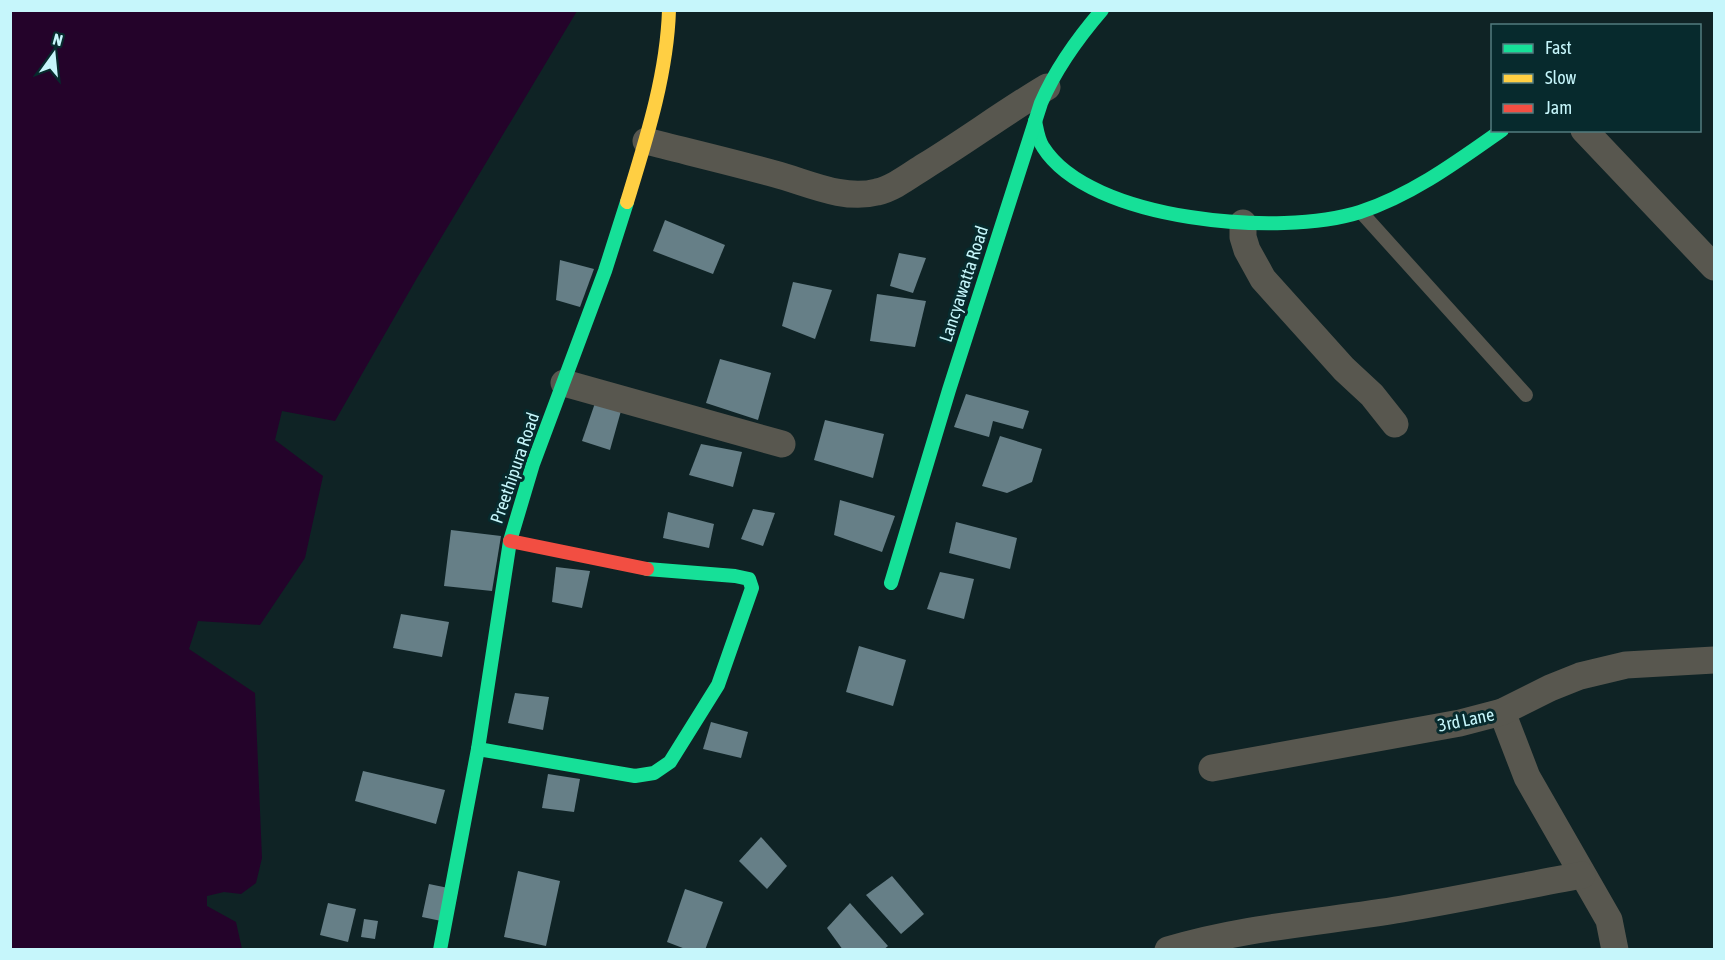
<svg xmlns="http://www.w3.org/2000/svg" width="1725" height="960" viewBox="0 0 1725 960" font-family="'Asap Condensed',sans-serif">
  <style>
    .water { fill: #24032a }
    .building { fill: #667f87 }
    .lines { fill: none; stroke-linecap: round; stroke-linejoin: round }
    .lane { stroke: #58574f; stroke-width: 14 }
    .street { stroke: #58574f; stroke-width: 27 }
    .fast { stroke: #16e098; stroke-width: 14 }
    .slow { stroke: #ffcf43; stroke-width: 14 }
    .jam { stroke: #f24e42; stroke-width: 14 }
    .labels { text-anchor: middle; stroke-width: 6; stroke-linejoin: round; paint-order: stroke }
    .street-label { font-size: 18px; fill: #c6f6fb; stroke: #072a2d }
  </style>
  <rect width="100%" height="100%" fill="#0f2325"/>
  <polygon class="water" points="10,11 577,11 417,278 335,421 282,411 275,440 323,476 305,558 260,625 198,621 189,649 255,693 262,858 256,883 241,894 224,892 207,896 207,906 236,922 242,949 11,949"/>
  <g class="building">
    <polygon points="665,220 725,245 713,274 653,251"/>
    <polygon points="899,253 926,258 913,293 890,286"/>
    <polygon points="560,260 594,269 580,307 556,300"/>
    <polygon points="793,282 832,290 815,339 782,326"/>
    <polygon points="877,294 926,301 915,347 870,341"/>
    <polygon points="720,359 771,373 758,420 706,403"/>
    <polygon points="966,394 1029,411 1023,429 993,421 989,437 954,427"/>
    <polygon points="595,403 621,411 610,450 582,441"/>
    <polygon points="825,420 884,434 873,478 814,460"/>
    <polygon points="1000,436 1042,449 1032,482 1007,493 982,486"/>
    <polygon points="701,444 742,452 733,487 689,475"/>
    <polygon points="840,500 895,516 882,552 834,535"/>
    <polygon points="753,509 775,513 763,546 741,539"/>
    <polygon points="668,512 714,524 709,548 663,538"/>
    <polygon points="956,522 1017,538 1010,569 949,553"/>
    <polygon points="451,530 501,536 492,591 444,586"/>
    <polygon points="556,567 590,571 582,608 552,602"/>
    <polygon points="940,572 974,579 964,619 927,609"/>
    <polygon points="401,614 449,622 442,657 393,648"/>
    <polygon points="859,646 906,660 893,706 846,692"/>
    <polygon points="515,693 549,697 543,730 508,723"/>
    <polygon points="711,722 748,732 741,758 703,749"/>
    <polygon points="363,771 445,790 436,824 355,801"/>
    <polygon points="548,774 580,779 574,812 542,808"/>
    <polygon points="761,837 787,866 767,889 739,861"/>
    <polygon points="518,871 560,881 546,946 504,937"/>
    <polygon points="892,876 924,914 901,934 866,895"/>
    <polygon points="429,884 458,890 451,923 422,917"/>
    <polygon points="685,889 723,902 705,950 688,950 667,942"/>
    <polygon points="328,903 356,909 348,942 320,935"/>
    <polygon points="850,903 888,946 883,950 843,950 827,928"/>
    <polygon points="364,919 378,921 375,939 361,937"/>
  </g>
  <g class="lines">
    <polyline class="lane" points="1361,212 1526,395"/>
    <g class="street">
      <polyline points="1584,130 1714,267"/>
      <path d="M646,141C689,152 732,162 775,174C806,182 843,201 877,192C894,188 909,176 925,166C966,141 1005,112 1047,87"/>
      <polyline points="1243,223 1243,237 1247,250 1263,279 1344,369 1372,395 1395,424"/>
      <polyline points="564,383 782,444"/>
      <polyline points="1502,712 1527,777 1609,920 1615,950"/>
      <polyline points="1212,768 1460,723 1502,712 1550,688 1580,676 1626,665 1714,660"/>
      <path d="M1168,950C1244,927 1324,922 1402,909C1462,899 1522,886 1582,875"/>
    </g>
    <g class="fast">
      <path d="M1035,121C1037,130 1038,140 1043,147C1090,222 1282,237 1360,212C1412,195 1458,161 1502,130"/>
      <path d="M891,583L949,390L1041,103C1056,68 1077,39 1102,10"/>
      <polyline points="478,749 635,776 654,773 670,762 718,685 752,588 749,579 735,576 647,569"/>
      <polyline points="440,950 478,749 510,541 533,464 605,271 627,202"/>
    </g>
    <path class="slow" d="M627,202C646,140 667,75 669,10"/>
    <polyline class="jam" points="510,541 647,569"/>
  </g>
  <g class="labels">
    <g class="street-label">
      <text transform="translate(964 284) rotate(-72)" y="6">Lancyawatta Road</text>
      <text transform="translate(515 468) rotate(-71)" y="6">Preethipura Road</text>
      <text transform="translate(1466 720) rotate(-12)" y="6">3rd Lane</text>
    </g>
  </g>
  <rect width="1725" height="960" fill="none" stroke="#c6f6fb" stroke-width="24"/>
  <rect x="1491" y="24" width="210" height="108" fill="#072a2d" stroke="#537c7f" stroke-width="1.5"/>
  <rect x="1503" y="44" width="30" height="9" fill="#16e098" stroke="#537c7f" stroke-width="1.5"/>
  <text x="1545" y="54" font-size="18" fill="#c6f6fb">Fast</text>
  <rect x="1503" y="74" width="30" height="9" fill="#ffcf43" stroke="#537c7f" stroke-width="1.5"/>
  <text x="1545" y="84" font-size="18" fill="#c6f6fb">Slow</text>
  <rect x="1503" y="104" width="30" height="9" fill="#f24e42" stroke="#537c7f" stroke-width="1.5"/>
  <text x="1545" y="114" font-size="18" fill="#c6f6fb">Jam</text>
  <g transform="translate(54 54) rotate(15)" stroke="#072a2d" stroke-width="4.5" paint-order="stroke">
  <path d="M0-4.5L10 22L0 15L-10 22Z" fill="#c6f6fb"/>
  <text y="-9" font-size="16" font-weight="bold" text-anchor="middle" fill="#c6f6fb">N</text>
  </g>
</svg>
